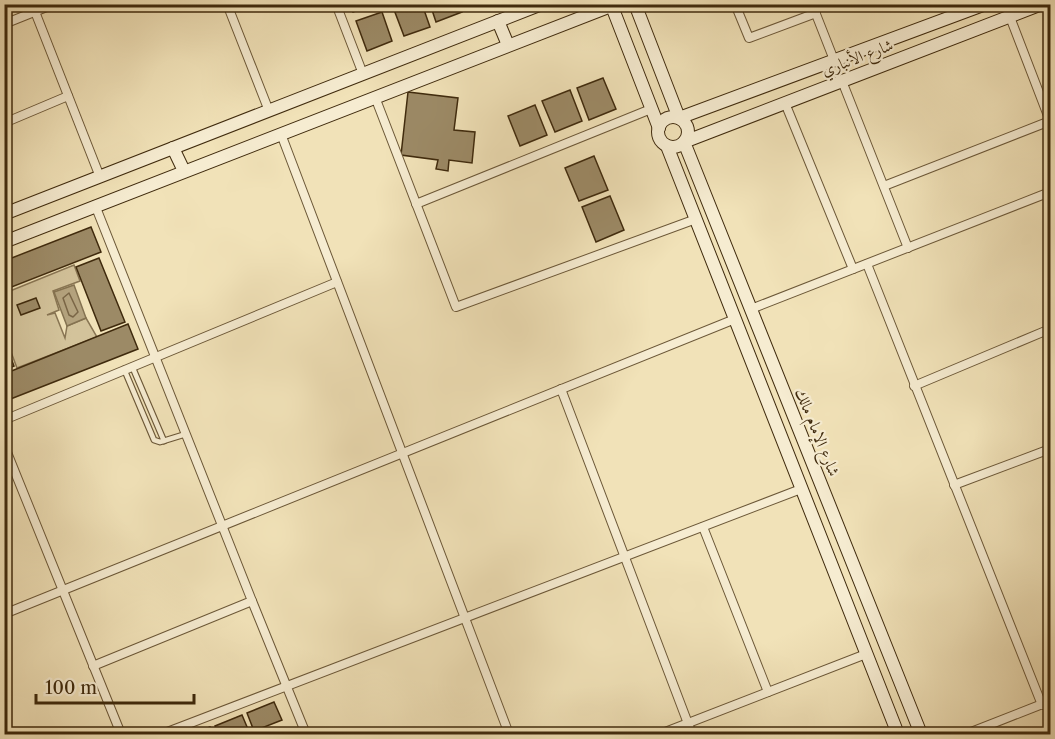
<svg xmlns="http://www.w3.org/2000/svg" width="1055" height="739" viewBox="0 0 1055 739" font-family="'Libre Caslon Text',Amiri,serif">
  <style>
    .green { fill: #d3c39b; stroke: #897654; stroke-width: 1.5 }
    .water { fill: #b4a37e; stroke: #857351; stroke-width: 1.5 }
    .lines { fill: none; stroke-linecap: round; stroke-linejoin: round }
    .shore { stroke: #7a6646; stroke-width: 1.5 }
    .building { fill: #9c8a66; stroke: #3f2a0d; stroke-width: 1.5 }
    .lane-casing { stroke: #6c5838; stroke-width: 7 }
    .street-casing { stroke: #6c5838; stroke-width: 10 }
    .secondary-casing { stroke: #3f2a0d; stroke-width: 14 }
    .lane { stroke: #f6ecd1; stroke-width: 4.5 }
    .street { stroke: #f6ecd1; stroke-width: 8 }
    .secondary { stroke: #f6ecd1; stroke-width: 12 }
    .labels { text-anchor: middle; stroke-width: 4.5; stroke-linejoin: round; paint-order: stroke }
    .street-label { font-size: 16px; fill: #3f2a0d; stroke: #f6ecd1 }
  </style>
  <rect width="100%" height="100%" fill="#f1e2b8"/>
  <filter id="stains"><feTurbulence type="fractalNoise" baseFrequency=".00333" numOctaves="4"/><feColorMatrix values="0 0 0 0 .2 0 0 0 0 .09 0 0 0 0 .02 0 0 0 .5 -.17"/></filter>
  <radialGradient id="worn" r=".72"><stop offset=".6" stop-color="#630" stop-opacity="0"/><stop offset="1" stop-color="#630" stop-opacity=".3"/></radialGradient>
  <polygon class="green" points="74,265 80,281 53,291 59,310 47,315 55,313 65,338 67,326 86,318 97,337 17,368 5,336 5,293"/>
  <polygon class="water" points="74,285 86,318 67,326 54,292"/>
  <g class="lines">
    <polygon class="shore" points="69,293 78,312 73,317 69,315 63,298"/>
  </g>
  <g class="building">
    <polygon points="350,4 375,4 353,12"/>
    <polygon points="399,4 422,4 430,27 404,36 393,7"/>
    <polygon points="430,4 459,4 462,12 436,22"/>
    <polygon points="382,12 392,41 367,51 356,21"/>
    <polygon points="603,78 616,109 589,120 577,88"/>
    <polygon points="570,90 582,121 555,132 542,101"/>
    <polygon points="408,92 458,98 454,130 475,132 472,163 449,160 448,171 436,169 438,160 401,155"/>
    <polygon points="535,105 547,135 520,146 508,116"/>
    <polygon points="594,156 608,190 579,201 565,168"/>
    <polygon points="610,196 624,230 596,242 582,207"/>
    <polygon points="91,227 101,252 4,290 4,261"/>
    <polygon points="99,258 125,322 101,331 76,267"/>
    <polygon points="36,298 40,308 21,315 17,305"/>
    <polygon points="128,324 138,349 8,400 4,391 4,374"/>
    <polygon points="4,340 14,366 4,370"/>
    <polygon points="274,702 282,720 254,731 247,713"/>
    <polygon points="242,715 250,734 218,734 215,726"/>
    <polygon points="210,727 213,734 192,734"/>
  </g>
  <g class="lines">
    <defs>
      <g id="lane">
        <polyline points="132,366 164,441"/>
        <polyline points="124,369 154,440 160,442 186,434"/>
      </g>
      <g id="street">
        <polyline points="32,4 100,177"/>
        <polyline points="227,4 269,111"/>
        <polyline points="336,4 363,74"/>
        <polyline points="735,4 749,38 816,13"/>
        <polyline points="812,4 834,60"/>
        <polyline points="1010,17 1050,121"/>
        <polyline points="4,24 54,4"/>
        <polyline points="842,81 908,248"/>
        <polyline points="375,97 456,307 696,219"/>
        <polyline points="785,103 853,269"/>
        <polyline points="4,123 68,96"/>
        <polyline points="281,134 509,734"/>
        <polyline points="884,186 1050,121"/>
        <polyline points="416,204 651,109"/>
        <polyline points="867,264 1042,705"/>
        <polyline points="751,309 1050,192"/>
        <polyline points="914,386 1050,329"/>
        <polyline points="561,389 692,734"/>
        <polyline points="4,420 337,282"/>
        <polyline points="4,445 121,734"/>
        <polyline points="954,485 1050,449"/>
        <polyline points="703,527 768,692"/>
        <polyline points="252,601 306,734"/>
        <polyline points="4,614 735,319"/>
        <polyline points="93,666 252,601 95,205"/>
        <polyline points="162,734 801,489"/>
        <polyline points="660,734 866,654"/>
        <polyline points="966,734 1050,701"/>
      </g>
      <g id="secondary">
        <polyline points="611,4 659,128"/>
        <polyline points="635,4 679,118 986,4"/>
        <polyline points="498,21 508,45"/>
        <circle cx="673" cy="132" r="15"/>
        <polyline points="667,146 898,734"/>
        <polyline points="173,148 184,171"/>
        <polyline points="4,214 542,4"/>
        <polyline points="4,242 611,6"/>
        <polyline points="921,734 684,142 1042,4"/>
      </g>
    </defs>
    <use href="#lane" class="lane-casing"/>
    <use href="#street" class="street-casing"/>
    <use href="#secondary" class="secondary-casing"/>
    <use href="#lane" class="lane"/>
    <use href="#street" class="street"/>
    <use href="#secondary" class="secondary"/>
  </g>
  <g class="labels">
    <g class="street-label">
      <text transform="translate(857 57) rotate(-21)" y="6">شارع الأنباري</text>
      <text transform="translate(818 432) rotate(68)" y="6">شارع الإمام مالك</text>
    </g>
  </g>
  <rect width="1055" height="739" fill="none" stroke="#f1e2b8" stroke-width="24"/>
  <rect x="6" y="6" width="1043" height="727" fill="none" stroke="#3f2a0d" stroke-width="3"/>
  <rect x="12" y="12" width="1031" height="715" fill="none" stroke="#3f2a0d" stroke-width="1.5"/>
  <path d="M36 694v9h158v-9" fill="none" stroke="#3f2a0d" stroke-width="3"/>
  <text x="45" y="694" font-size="18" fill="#3f2a0d" stroke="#f6ecd1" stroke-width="4.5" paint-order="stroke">100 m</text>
  <rect width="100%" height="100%" filter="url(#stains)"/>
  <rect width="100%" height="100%" fill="url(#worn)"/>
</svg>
